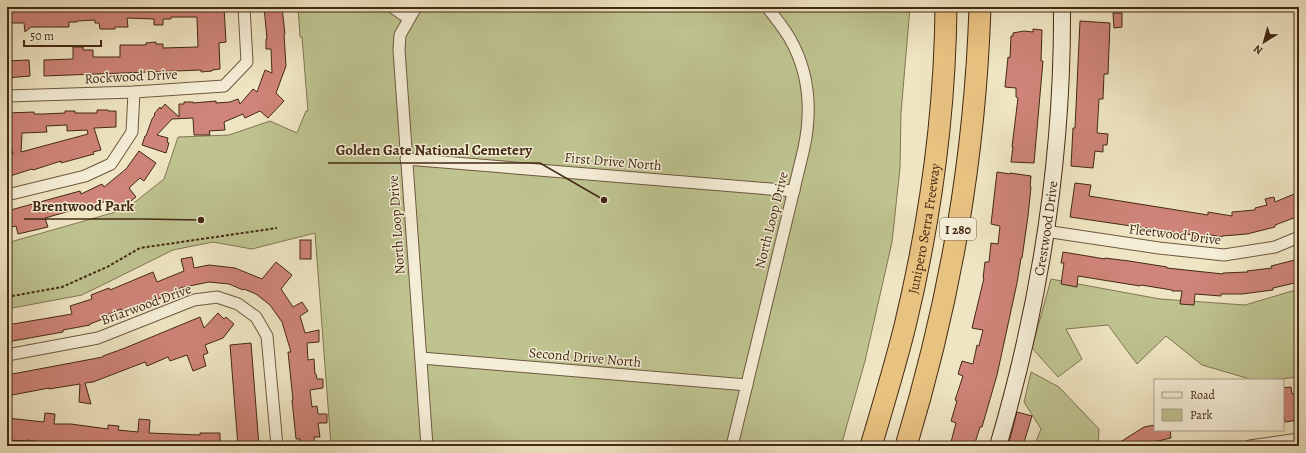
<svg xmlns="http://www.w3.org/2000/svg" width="1306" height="453" viewBox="0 0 1306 453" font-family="Alegreya,serif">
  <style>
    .green { fill: #bec390; stroke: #817652 }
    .building { fill: #ce8478; stroke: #442913; fill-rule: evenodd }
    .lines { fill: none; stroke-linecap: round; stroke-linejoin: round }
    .street-casing { stroke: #6f583f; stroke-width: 13 }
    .secondary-casing { stroke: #442913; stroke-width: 18 }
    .highway-casing { stroke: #442913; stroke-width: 23 }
    .path { stroke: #442913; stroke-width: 2; stroke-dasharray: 3 2; stroke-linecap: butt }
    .street { stroke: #f5eed7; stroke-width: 11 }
    .secondary { stroke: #f5eed7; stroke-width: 16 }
    .highway { stroke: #e8c281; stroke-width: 21 }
    .labels { text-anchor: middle; stroke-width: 3; stroke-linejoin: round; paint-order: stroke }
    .shield { fill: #f5eed7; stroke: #79644e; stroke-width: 1 }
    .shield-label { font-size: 13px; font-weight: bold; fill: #442913 }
    .street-label { font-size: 14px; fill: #442913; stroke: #f5eed7 }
    .leader { fill: none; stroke: #442913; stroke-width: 1.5 }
    .callout-dot { fill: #442913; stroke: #f5eed7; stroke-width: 1.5 }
    .callout-label { font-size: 15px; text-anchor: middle; font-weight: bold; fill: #442913; stroke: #f5eed7; stroke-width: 3; stroke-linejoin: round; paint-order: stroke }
  </style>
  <rect width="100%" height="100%" fill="#efe5c2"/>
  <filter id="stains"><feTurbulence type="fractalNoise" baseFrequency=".005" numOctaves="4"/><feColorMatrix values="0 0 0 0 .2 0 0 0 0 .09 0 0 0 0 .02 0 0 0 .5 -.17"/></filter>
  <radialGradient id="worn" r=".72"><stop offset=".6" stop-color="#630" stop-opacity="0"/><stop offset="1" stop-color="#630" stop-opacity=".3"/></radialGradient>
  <g class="green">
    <polygon points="298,7 910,7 901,113 900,168 892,242 865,361 841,446 331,446 315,233 252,249 213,242 173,250 82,295 7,309 7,243 126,209 164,179 178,137 229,135 270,121 297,133 306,111 308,111 302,37 300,37"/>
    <polygon points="1051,279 1160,299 1245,305 1299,289 1299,377 1268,380 1253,380 1202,365 1166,336 1137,364 1108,325 1066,329 1082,359 1058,377 1032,348"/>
    <polygon points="1031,372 1059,387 1099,429 1098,446 1034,446 1041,429 1024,402"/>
  </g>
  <g class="building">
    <polygon points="7,7 224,8 226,42 219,43 220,69 212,70 212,71 201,72 201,70 44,76 44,60 73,59 73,47 83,47 83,50 93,50 93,57 120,57 120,45 146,45 146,43 156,42 156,44 163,44 163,48 198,47 197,17 171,17 171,19 163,19 163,25 154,25 154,19 127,18 128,27 115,27 115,29 100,29 99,23 95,23 95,20 77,21 77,22 69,22 69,27 31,27 25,32 24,23 7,23"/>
    <polygon points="264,7 282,7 285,34 284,34 286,66 276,93 284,101 268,118 260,111 245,118 243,114 224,122 225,130 209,131 210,135 194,135 193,118 172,119 157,135 168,138 167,142 169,143 166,153 142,145 145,136 146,136 152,119 155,115 154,114 160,107 161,109 165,104 179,117 179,104 184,104 184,102 193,102 193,103 216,101 216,103 230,102 238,99 240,104 253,89 257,92 265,70 272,73 271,49 266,49 266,39 267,39"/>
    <polygon points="1113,13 1122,13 1122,27 1114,28"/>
    <polygon points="1080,21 1110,23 1108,74 1104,74 1103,99 1099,99 1097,133 1108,134 1107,145 1103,145 1103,152 1095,151 1093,168 1071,166 1073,128 1075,128"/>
    <polygon points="1033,29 1042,30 1041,61 1043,61 1034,163 1011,162 1013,147 1012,147 1018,98 1016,97 1016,88 1005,87 1008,57 1010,58 1011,36 1013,36 1013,33 1024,31 1033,32"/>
    <polygon points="29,60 30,76 7,78 7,61"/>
    <path d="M97,110H108V111H116V127L94,128L101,150L93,152L94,154L61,163V161L33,170L32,169L7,177V156L13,154L7,132V113L34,112V114H43L65,113V111H75V113H97ZM67,125V131L87,130L88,134L21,152L22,133L47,132L46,126Z"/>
    <polygon points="139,151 156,163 144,181 140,178 129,188 136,197 127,204 113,210 108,200 85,210 84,207 45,218 48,227 18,234 16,226 7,228 7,211 80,191 81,194 102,184 104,187 126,169"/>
    <polygon points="997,172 1010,174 1010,173 1031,176 1030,187 1031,187 1028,216 1022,258 1021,258 1017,283 997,375 982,427 980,427 974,446 950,446 956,423 951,421 957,401 955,400 963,376 958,374 962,361 973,364 977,345 979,346 983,330 972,328 984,278 983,278 985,262 989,262 991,243 998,244 1000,226 991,224"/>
    <polygon points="1075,183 1091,185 1089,196 1208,215 1208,212 1232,216 1232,212 1255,210 1255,208 1267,205 1265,199 1274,197 1275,202 1299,192 1299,216 1275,225 1275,227 1247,234 1222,236 1222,237 1205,234 1204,240 1194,239 1194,235 1179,233 1070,217"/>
    <rect x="300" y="240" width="11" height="19"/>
    <polygon points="1063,252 1105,259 1105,258 1129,261 1167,267 1167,268 1223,274 1223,273 1248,272 1247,271 1272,268 1271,266 1299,259 1299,282 1273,288 1273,290 1242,294 1221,294 1221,296 1195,294 1194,305 1180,304 1182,291 1172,291 1172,290 1141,285 1140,286 1078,276 1077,287 1061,284 1064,263 1061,263"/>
    <polygon points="192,257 194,268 209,265 235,268 262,279 276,262 292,275 281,289 293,307 302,302 308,311 300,316 305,333 319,330 319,342 307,343 308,360 314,359 315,374 316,374 317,379 323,379 323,388 310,390 312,407 317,406 318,414 327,414 327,423 318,423 320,437 314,437 315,446 301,446 300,439 296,439 292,400 293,400 288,352 291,352 282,322 270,305 256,294 244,289 243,290 229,284 209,282 180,288 181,290 128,311 127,309 122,311 121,309 107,315 108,317 90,324 90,325 63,330 63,332 7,342 7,325 72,314 70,306 92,299 91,295 109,288 110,290 153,272 157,282 184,271 181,259"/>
    <polygon points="218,313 224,319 226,317 234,324 223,338 205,345 208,353 203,355 206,366 193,371 187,355 170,361 168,357 147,366 145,362 93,382 85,383 91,404 79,402 80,384 49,389 49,388 7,396 7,375 103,357 103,356 125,348 200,317 204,328"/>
    <polygon points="251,343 259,446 238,446 230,345"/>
    <polygon points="1291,387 1292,394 1299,393 1299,420 1285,422 1283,412 1283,388"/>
    <polygon points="1017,412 1032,416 1023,446 1008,446"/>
    <polygon points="45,413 55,414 54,424 71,424 108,429 108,425 119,426 118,430 138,432 139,419 150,420 149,433 200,435 200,433 220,433 220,446 72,446 27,440 27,441 7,440 7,418 44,422"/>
    <polygon points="1155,425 1155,430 1170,430 1171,438 1145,444 1141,446 1114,446 1144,427"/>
  </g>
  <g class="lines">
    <defs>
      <g id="street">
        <polyline points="392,7 408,18"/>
        <polyline points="416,7 400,35 399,50 427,446"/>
        <polyline points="7,96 134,92 224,86 247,62 244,7"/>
        <polyline points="406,159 794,191"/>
        <polyline points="7,195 85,176 111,164 132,132 134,92"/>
        <polyline points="1045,231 1159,248 1224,255 1275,247 1299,237"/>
        <polyline points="7,355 98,338 194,300 217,297 238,304 256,317 267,336 277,446"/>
        <polyline points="421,358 747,385"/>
        <path d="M732,446L804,148C812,110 809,71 789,37C783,27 775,17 767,7"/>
        <polyline points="1250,446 1299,439"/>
      </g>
      <g id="secondary">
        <path id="s1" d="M998,446C1040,304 1063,155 1062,7"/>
      </g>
      <g id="highway">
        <path id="s2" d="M871,446C883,406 895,366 905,326C930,222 945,114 946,7"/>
        <path d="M906,446C950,300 975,159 980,7"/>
      </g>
    </defs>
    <use href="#street" class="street-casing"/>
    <use href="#secondary" class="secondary-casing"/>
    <use href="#highway" class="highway-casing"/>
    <polyline class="path" points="7,297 62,287 107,267 140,248 277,228"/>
    <use href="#street" class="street"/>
    <use href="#secondary" class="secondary"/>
    <use href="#highway" class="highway"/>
  </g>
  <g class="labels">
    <rect class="shield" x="940" y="218" width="36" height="22" rx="3"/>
    <g class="shield-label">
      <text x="958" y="234">I 280</text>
    </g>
    <g class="street-label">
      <text transform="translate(131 76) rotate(-3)" y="5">Rockwood Drive</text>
      <text transform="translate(613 161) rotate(5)" y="5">First Drive North</text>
      <text transform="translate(771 220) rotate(-76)" y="5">North Loop Drive</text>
      <text transform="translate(396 225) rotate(-94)" y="5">North Loop Drive</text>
      <text dy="5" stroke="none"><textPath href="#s2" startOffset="224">Junipero Serra Freeway</textPath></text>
      <text dy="5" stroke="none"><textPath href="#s1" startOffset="223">Crestwood Drive</textPath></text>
      <text transform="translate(1175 234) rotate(7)" y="5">Fleetwood Drive</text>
      <text transform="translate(146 304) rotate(-20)" y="5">Briarwood Drive</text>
      <text transform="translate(585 357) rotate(5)" y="5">Second Drive North</text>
    </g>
  </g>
  <path class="leader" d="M604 200L540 163H328M201 220L142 219H24"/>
  <g class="callout-dot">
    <circle cx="604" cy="200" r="4"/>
    <circle cx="201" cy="220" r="4"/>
  </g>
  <g class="callout-label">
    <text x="434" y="155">Golden Gate National Cemetery</text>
    <text x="83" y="211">Brentwood Park</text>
  </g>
  <rect width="1306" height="453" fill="none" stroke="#efe5c2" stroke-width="24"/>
  <rect x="8" y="8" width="1290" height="437" fill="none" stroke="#442913" stroke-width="2"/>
  <rect x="12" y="12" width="1282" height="429" fill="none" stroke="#442913"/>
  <rect x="1154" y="379" width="130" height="52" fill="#f5eed7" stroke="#ae9f89"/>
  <rect x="1162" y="392" width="20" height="6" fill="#f5eed7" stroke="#ae9f89"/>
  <text x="1190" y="399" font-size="12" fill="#442913">Road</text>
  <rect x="1162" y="409" width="20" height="12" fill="#bec390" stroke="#ae9f89"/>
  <text x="1190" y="419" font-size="12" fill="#442913">Park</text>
  <g transform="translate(1264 42) rotate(217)" stroke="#f5eed7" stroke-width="3" paint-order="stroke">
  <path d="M0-3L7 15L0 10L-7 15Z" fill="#442913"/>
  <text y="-6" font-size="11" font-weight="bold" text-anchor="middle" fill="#442913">N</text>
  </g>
  <path d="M24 40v6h77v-6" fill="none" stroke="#442913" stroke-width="2"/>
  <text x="30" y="40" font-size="12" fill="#442913" stroke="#f5eed7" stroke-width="3" paint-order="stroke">50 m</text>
  <rect width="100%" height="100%" filter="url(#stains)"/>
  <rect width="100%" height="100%" fill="url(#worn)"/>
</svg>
